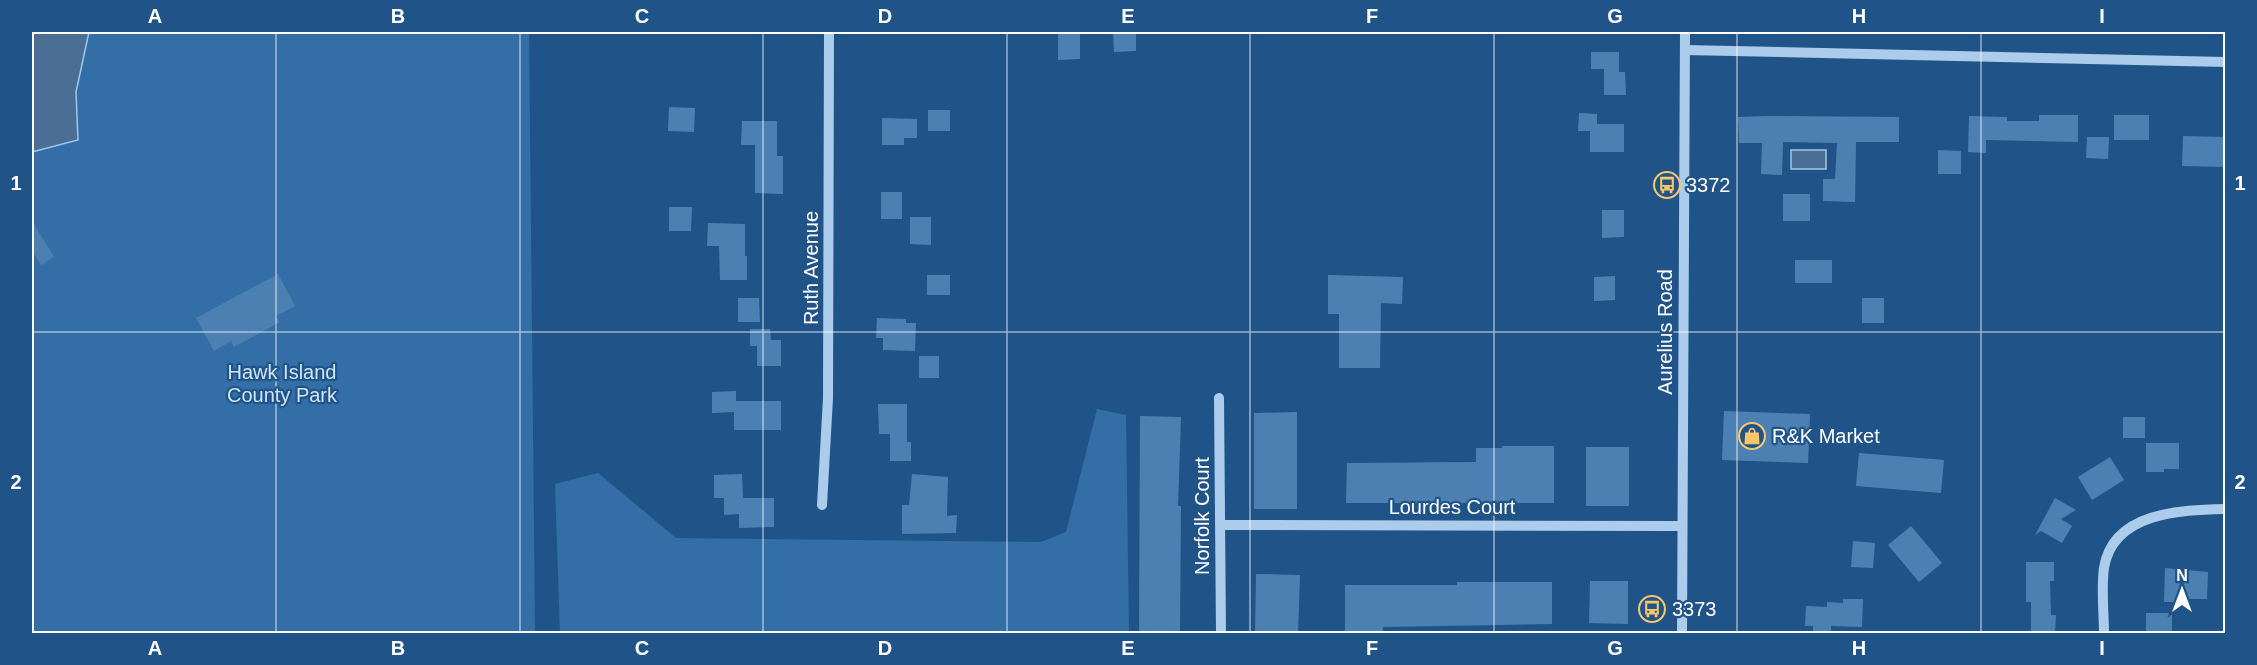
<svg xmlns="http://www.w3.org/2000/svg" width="2257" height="665" viewBox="0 0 2257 665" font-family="Helvetica,sans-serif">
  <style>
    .green { fill: #346ea6 }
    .water { fill: #4a6e94; stroke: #9fc7ec; stroke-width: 1.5 }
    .building { fill: #4d80b2 }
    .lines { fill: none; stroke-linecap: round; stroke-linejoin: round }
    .minor { stroke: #abcceb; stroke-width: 10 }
    .grid { fill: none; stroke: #fff; stroke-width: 1.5; stroke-opacity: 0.55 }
    .labels { text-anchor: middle; stroke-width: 4.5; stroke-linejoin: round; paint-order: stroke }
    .poi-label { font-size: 20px; fill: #fff; stroke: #205489; text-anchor: start }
    .street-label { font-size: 20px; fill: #fff; stroke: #205489 }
    .park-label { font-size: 20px; fill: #d0e4f8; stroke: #205489 }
    .neatline { fill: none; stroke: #fff; stroke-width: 2 }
    .grid-label { font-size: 20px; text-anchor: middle; font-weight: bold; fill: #fff }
  </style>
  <rect width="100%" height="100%" fill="#205489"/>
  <g class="green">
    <polygon points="32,32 529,32 535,633 32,633"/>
    <polygon points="1097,409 1126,415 1129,633 560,633 555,484 598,473 676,538 1041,542 1066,532"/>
  </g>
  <g class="water">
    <polygon points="32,32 89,32 76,92 78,140 32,152"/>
    <rect x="1791" y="150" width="35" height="19"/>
  </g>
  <g class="building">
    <polygon points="1113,32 1136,32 1136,51 1114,52"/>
    <polygon points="1058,34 1080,34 1080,59 1058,60"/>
    <polygon points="1591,52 1619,52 1619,72 1625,72 1626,95 1604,95 1604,69 1591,69"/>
    <polygon points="669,107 695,108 694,132 668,131"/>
    <rect x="928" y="110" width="22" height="21"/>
    <polygon points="1579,113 1597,114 1597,124 1624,124 1624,152 1590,152 1590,131 1578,131"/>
    <polygon points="2039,115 2078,115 2078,142 1986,140 1986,153 1968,152 1969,116 2007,117 2007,121 2039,121"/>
    <rect x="2114" y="115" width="35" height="25"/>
    <polygon points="1765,116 1899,117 1899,142 1856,142 1855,202 1823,201 1823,179 1835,179 1837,143 1783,142 1782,175 1761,174 1762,143 1739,143 1738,117"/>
    <polygon points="882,118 917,119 917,138 904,138 904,145 882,145"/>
    <polygon points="742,121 777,121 777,156 783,156 783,194 755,193 755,145 741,145"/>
    <polygon points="2183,136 2226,137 2226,167 2182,166"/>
    <polygon points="2087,137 2109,137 2108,159 2086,158"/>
    <polygon points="1938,150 1961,151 1961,174 1938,174"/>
    <rect x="881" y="192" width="21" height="27"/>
    <rect x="1783" y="194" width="27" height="27"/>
    <polygon points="669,207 692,207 691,231 669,231"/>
    <polygon points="1602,210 1624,210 1624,237 1602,238"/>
    <polygon points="910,217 931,217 931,245 910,244"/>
    <polygon points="32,221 54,257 41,265 32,250"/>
    <polygon points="708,223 745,224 745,256 747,256 747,280 720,280 719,246 707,246"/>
    <rect x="1795" y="260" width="37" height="23"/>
    <polygon points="278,274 295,306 276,316 280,322 234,347 231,341 214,351 196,318"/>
    <rect x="927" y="275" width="23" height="20"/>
    <polygon points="1328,275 1403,277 1402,304 1381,303 1380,368 1339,368 1339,314 1328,314"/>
    <polygon points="1615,276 1615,300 1594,301 1594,277"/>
    <polygon points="738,298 759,298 760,322 738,322"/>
    <rect x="1862" y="298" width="22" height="25"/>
    <polygon points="877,318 906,319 906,323 916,323 915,351 883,350 883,338 876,338"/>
    <polygon points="750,329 770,329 771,340 781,340 781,366 757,366 757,346 750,346"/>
    <rect x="919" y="356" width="20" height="22"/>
    <polygon points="736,391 736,401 781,401 781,430 734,430 734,412 712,413 712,392"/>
    <polygon points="878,404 907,404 907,442 911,442 911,461 890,461 890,434 879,434"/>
    <polygon points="1724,411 1810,414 1808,463 1722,460"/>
    <polygon points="1297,412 1297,509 1254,509 1254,413"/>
    <polygon points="1140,416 1181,417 1178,506 1181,506 1180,633 1139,633"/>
    <rect x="2123" y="417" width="22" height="21"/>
    <polygon points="2146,443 2179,443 2179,469 2164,469 2164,472 2146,472"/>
    <polygon points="1502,446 1554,446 1554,503 1346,503 1347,463 1476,462 1476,448 1502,448"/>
    <rect x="1586" y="447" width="43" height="59"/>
    <polygon points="1859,453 1944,460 1941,493 1856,486"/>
    <polygon points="2110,457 2124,480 2092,500 2078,477"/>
    <polygon points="742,474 743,498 774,498 774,527 739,528 739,514 724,515 724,498 714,498 714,475"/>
    <polygon points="912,474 948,477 947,516 957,515 956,533 902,534 902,505 909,505"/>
    <polygon points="2055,498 2076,510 2061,519 2072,526 2062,543 2041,531 2035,535"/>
    <polygon points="1911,526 1942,563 1919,582 1888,545"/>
    <polygon points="1853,541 1875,543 1873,568 1851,567"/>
    <polygon points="2026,562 2054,562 2054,581 2050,581 2051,615 2056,615 2055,633 2031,633 2031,602 2026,602"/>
    <polygon points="2165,568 2208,572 2207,599 2184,599 2184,602 2164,602"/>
    <polygon points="1256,574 1300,575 1298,633 1255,633"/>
    <polygon points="1590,581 1628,581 1628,624 1589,623"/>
    <polygon points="1457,582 1552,582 1552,624 1383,627 1383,633 1345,633 1345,585 1457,585"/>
    <polygon points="1843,599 1863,599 1862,627 1831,626 1831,633 1813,633 1813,626 1805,626 1806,606 1827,607 1827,602 1843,603"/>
    <rect x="2146" y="613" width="26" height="20"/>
  </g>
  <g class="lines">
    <g class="minor">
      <polyline points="1685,50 2226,62"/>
      <polyline points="1219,398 1221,634"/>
      <polyline points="822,505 828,398 829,32"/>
      <polyline points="1221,525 1682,526"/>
      <polyline points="1682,634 1685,32"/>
      <path d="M2104,634C2104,613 2101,589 2104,568C2113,512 2180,510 2226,509"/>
    </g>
  </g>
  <path class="grid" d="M276,32V634M520,32V634M763,32V634M1007,32V634M1250,32V634M1494,32V634M1737,32V634M1981,32V634M32,332H2226"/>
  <defs>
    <symbol id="bus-ring" viewBox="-11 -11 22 22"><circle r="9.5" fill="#205489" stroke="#f8c76c" stroke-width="1.5"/><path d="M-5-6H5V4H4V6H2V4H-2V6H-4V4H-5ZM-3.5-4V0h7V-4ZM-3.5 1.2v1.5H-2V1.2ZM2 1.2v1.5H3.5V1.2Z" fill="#f8c76c"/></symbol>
    <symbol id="shop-ring" viewBox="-11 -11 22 22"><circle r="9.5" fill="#205489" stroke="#f8c76c" stroke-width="1.5"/><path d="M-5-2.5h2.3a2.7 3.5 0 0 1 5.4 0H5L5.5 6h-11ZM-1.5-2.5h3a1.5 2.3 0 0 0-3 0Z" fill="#f8c76c"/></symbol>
  </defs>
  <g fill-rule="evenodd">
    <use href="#bus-ring" x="1652" y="170" width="30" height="30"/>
    <use href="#shop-ring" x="1737" y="421" width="30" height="30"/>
    <use href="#bus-ring" x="1637" y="594" width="30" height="30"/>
  </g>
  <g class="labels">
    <g class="poi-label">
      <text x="1686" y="192">3372</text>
      <text x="1772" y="443">R&amp;K Market</text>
      <text x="1672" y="616">3373</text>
    </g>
    <g class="street-label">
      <text transform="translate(811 268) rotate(-90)" y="7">Ruth Avenue</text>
      <text transform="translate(1665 332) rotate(-90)" y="7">Aurelius Road</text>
      <text x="1452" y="514">Lourdes Court</text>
      <text transform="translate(1202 516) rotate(-90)" y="7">Norfolk Court</text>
    </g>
    <g class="park-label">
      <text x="282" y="379">Hawk Island<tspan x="282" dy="23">County Park</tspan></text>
    </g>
  </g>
  <rect width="2257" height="665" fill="none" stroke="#205489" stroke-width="66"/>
  <g transform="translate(2182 590)" stroke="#205489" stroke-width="4.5" paint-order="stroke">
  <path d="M0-4.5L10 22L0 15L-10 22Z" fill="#ffffff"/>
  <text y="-9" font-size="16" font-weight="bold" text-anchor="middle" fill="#ffffff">N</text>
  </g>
  <rect x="33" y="33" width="2191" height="599" class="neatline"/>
  <g class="grid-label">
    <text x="155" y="23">A</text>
    <text x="398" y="23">B</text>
    <text x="642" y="23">C</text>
    <text x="885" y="23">D</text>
    <text x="1128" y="23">E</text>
    <text x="1372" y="23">F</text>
    <text x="1615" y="23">G</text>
    <text x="1859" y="23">H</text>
    <text x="2102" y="23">I</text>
    <text x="16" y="190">1</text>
    <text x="2240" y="190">1</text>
    <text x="16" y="489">2</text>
    <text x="2240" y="489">2</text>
    <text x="155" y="655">A</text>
    <text x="398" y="655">B</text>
    <text x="642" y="655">C</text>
    <text x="885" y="655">D</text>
    <text x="1128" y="655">E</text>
    <text x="1372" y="655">F</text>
    <text x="1615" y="655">G</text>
    <text x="1859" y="655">H</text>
    <text x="2102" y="655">I</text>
  </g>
</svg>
